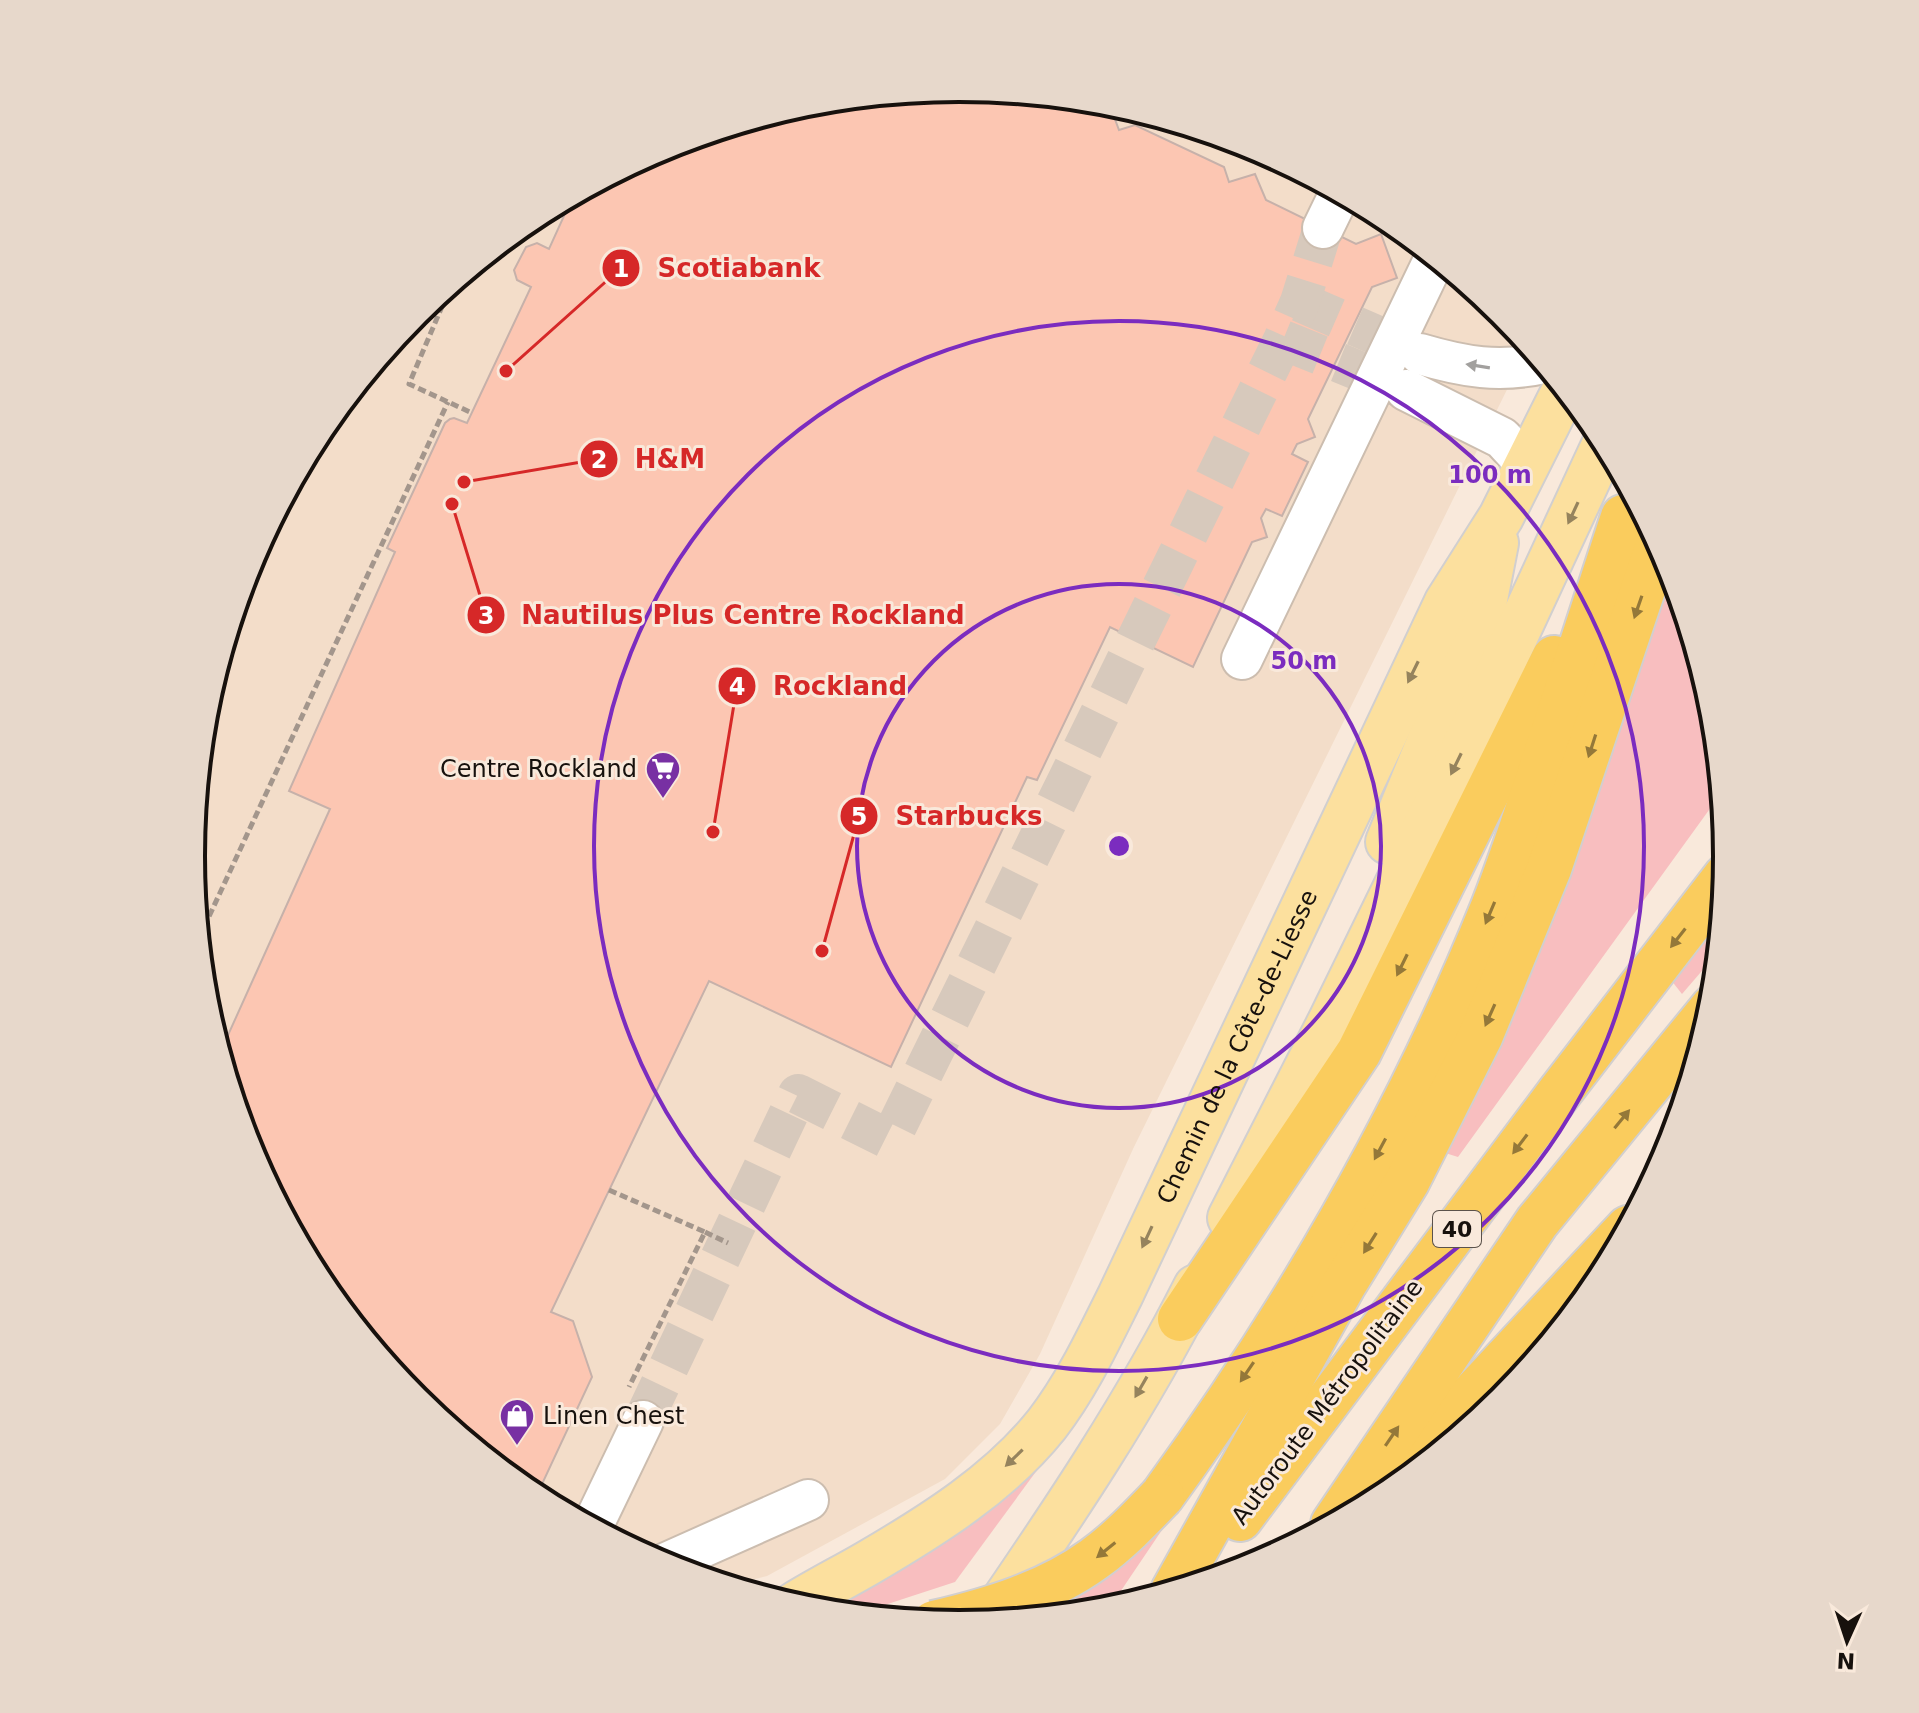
<svg xmlns="http://www.w3.org/2000/svg" width="1919" height="1713" viewBox="0 0 1919 1713" font-family="'DejaVu Sans',sans-serif">
  <style>
    .built { fill: #f3ddc9 }
    .green { fill: #f8bebf }
    .building { fill: #fcc6b2; stroke: #c6b1aa; stroke-width: 2 }
    .lines { fill: none; stroke-linecap: round; stroke-linejoin: round }
    .minor-tunnel { stroke: #d7c9bc; stroke-width: 40; stroke-dasharray: 40 20; stroke-linecap: butt }
    .minor-casing { stroke: #ccbdaf; stroke-width: 44 }
    .major-casing { stroke: #d1cfcf; stroke-width: 48 }
    .highway-casing { stroke: #d1cfcf; stroke-width: 48 }
    .path { stroke: #a3968c; stroke-width: 5; stroke-dasharray: 8 4; stroke-linecap: butt }
    .minor { stroke: #fff; stroke-width: 40 }
    .major { stroke: #fce09e; stroke-width: 44 }
    .highway { stroke: #facc5d; stroke-width: 44 }
    .highway-bridge-casing { stroke: #d1cfcf; stroke-width: 48; stroke-linecap: butt }
    .highway-bridge { stroke: #facc5d; stroke-width: 44 }
    .oneway { fill: #a2a09e }
    .oneway2 { fill: #95835d }
    .oneway3 { fill: #947839 }
    .ring { fill: none; stroke: #7b2cbf; stroke-width: 4 }
    .labels { text-anchor: middle; stroke-width: 6; stroke-linejoin: round; paint-order: stroke }
    .shield { fill: #f9e9db; stroke: #5b524b; stroke-width: 2 }
    .shield-label { font-size: 22px; font-weight: bold; fill: #17110d }
    .poi-label { font-size: 24px; fill: #17110d; stroke: #f9e9db; text-anchor: end }
    .street-label { font-size: 24px; fill: #17110d; stroke: #f9e9db }
    .rim { fill: none; stroke: #17110d; stroke-width: 4 }
    .centre { fill: #7b2cbf; stroke: #f9e9db; stroke-width: 4 }
    .ring-label { font-size: 24px; text-anchor: middle; font-weight: bold; fill: #7b2cbf; stroke: #f9e9db; stroke-width: 6; stroke-linejoin: round; paint-order: stroke }
    .leader { fill: none; stroke: #d62828; stroke-width: 3 }
    .callout-dot { fill: #d62828; stroke: #f9e9db; stroke-width: 3 }
    .mark-label { font-size: 24px; text-anchor: middle; font-weight: bold; fill: #fff }
    .callout-label { font-size: 26px; text-anchor: middle; font-weight: bold; fill: #d62828; stroke: #f9e9db; stroke-width: 6; stroke-linejoin: round; paint-order: stroke }
  </style>
  <rect width="100%" height="100%" fill="#f9e9db"/>
  <polygon class="built" points="960,88 1110,103 1254,147 1387,218 1503,313 1529,345 1133,1149 1040,1354 1000,1424 945,1479 767,1576 728,1586 665,1566 532,1495 416,1400 249,1150 206,1006 191,856 206,706 250,562 321,429 416,313 533,217 666,146 810,103"/>
  <g class="green">
    <polygon points="1673,575 1713,707 1722,792 1458,1157 1442,1152 1587,817"/>
    <polygon points="1723,911 1719,951 1682,994 1671,980"/>
    <polygon points="1057,1443 955,1582 854,1615 821,1611"/>
    <path d="M1168,1521L1108,1610L1027,1618C1055,1609 1083,1594 1106,1577C1128,1560 1148,1539 1168,1521Z"/>
  </g>
  <polygon class="building" points="960,88 1049,97 1087,114 1110,106 1119,130 1135,125 1224,167 1229,182 1255,174 1266,200 1356,244 1381,234 1397,278 1372,287 1308,419 1315,437 1297,444 1292,454 1308,462 1282,516 1266,509 1261,518 1267,537 1252,542 1193,667 1110,627 1037,780 1027,777 891,1067 709,981 551,1312 573,1321 592,1377 536,1497 416,1400 320,1283 249,1150 216,1040 224,1044 330,809 289,791 395,552 387,548 445,423 450,419 454,418 467,423 531,287 517,280 514,270 526,247 537,243 549,249 573,196 666,146 810,103"/>
  <g class="lines">
    <g class="minor-tunnel">
      <polyline points="1300,302 1420,354"/>
      <polyline points="1283,340 1406,390"/>
      <polyline points="643,1421 798,1094 890,1140 1066,783 1283,340 1300,302 1323,228"/>
    </g>
    <defs>
      <g id="minor">
        <polyline points="1323,228 1340,193"/>
        <path d="M1420,354C1464,367 1499,373 1544,363"/>
        <polyline points="1406,390 1502,438 1527,465"/>
        <polyline points="1242,659 1435,258"/>
        <polyline points="592,1527 643,1421"/>
        <polyline points="662,1565 808,1500"/>
      </g>
      <g id="major">
        <polyline points="1388,842 1455,679 1481,620 1496,543"/>
        <polyline points="1230,1218 1331,1020 1459,758 1605,443"/>
        <path id="s1" d="M794,1605C818,1590 844,1577 868,1563C933,1525 1000,1483 1047,1424C1077,1385 1098,1340 1120,1296L1447,602L1501,517L1565,389"/>
        <path d="M989,1622C1063,1514 1137,1404 1196,1287"/>
      </g>
      <g id="highway">
        <polyline points="1180,1319 1359,1052 1554,658"/>
        <path d="M1162,1496C1294,1314 1409,1116 1493,907C1515,851 1533,793 1552,736C1576,663 1599,590 1623,517"/>
        <polyline points="1377,1497 1628,1228"/>
        <polyline points="1240,1519 1559,1093 1726,876"/>
        <polyline points="1333,1524 1537,1222 1713,1007"/>
        <polyline points="1173,1591 1343,1286 1407,1182 1481,1035 1549,869 1659,542"/>
      </g>
    </defs>
    <use href="#minor" class="minor-casing"/>
    <use href="#major" class="major-casing"/>
    <use href="#highway" class="highway-casing"/>
    <g class="path">
      <polyline points="554,206 566,212"/>
      <polyline points="452,283 409,384 472,413"/>
      <polyline points="199,938 448,402"/>
      <polyline points="609,1190 705,1232 629,1387"/>
      <polyline points="705,1232 728,1243"/>
    </g>
    <use href="#minor" class="minor"/>
    <use href="#major" class="major"/>
    <use href="#highway" class="highway"/>
    <defs>
      <path id="highway-bridge" d="M934,1623C990,1610 1047,1593 1094,1559C1119,1541 1141,1518 1162,1496"/>
    </defs>
    <use href="#highway-bridge" class="highway-bridge-casing"/>
    <use href="#highway-bridge" class="highway-bridge"/>
  </g>
  <defs><path id="oneway-solid" d="M-6-.8H1V-3.2L6.5 0L1 3.2V.8H-6Z" transform="scale(2)"/></defs>
  <use class="oneway" href="#oneway-solid" transform="translate(1478 366) rotate(-171)"/>
  <g class="oneway2">
    <use href="#oneway-solid" transform="translate(1573 513) rotate(115)"/>
    <use href="#oneway-solid" transform="translate(1413 672) rotate(116)"/>
    <use href="#oneway-solid" transform="translate(1456 764) rotate(116)"/>
    <use href="#oneway-solid" transform="translate(1147 1237) rotate(115)"/>
    <use href="#oneway-solid" transform="translate(1141 1387) rotate(120)"/>
    <use href="#oneway-solid" transform="translate(1014 1458) rotate(136)"/>
  </g>
  <g class="oneway3">
    <use href="#oneway-solid" transform="translate(1638 607) rotate(109)"/>
    <use href="#oneway-solid" transform="translate(1592 746) rotate(108)"/>
    <use href="#oneway-solid" transform="translate(1490 913) rotate(113)"/>
    <use href="#oneway-solid" transform="translate(1678 938) rotate(128)"/>
    <use href="#oneway-solid" transform="translate(1402 965) rotate(116)"/>
    <use href="#oneway-solid" transform="translate(1490 1015) rotate(114)"/>
    <use href="#oneway-solid" transform="translate(1622 1119) rotate(-51)"/>
    <use href="#oneway-solid" transform="translate(1520 1144) rotate(127)"/>
    <use href="#oneway-solid" transform="translate(1380 1149) rotate(118)"/>
    <use href="#oneway-solid" transform="translate(1370 1243) rotate(122)"/>
    <use href="#oneway-solid" transform="translate(1247 1372) rotate(124)"/>
    <use href="#oneway-solid" transform="translate(1392 1436) rotate(-56)"/>
    <use href="#oneway-solid" transform="translate(1106 1550) rotate(141)"/>
  </g>
  <g class="ring">
    <circle cx="1119" cy="846" r="262"/>
    <circle cx="1119" cy="846" r="525"/>
  </g>
  <defs>
    <symbol id="supermarket-pin" viewBox="-11 -11 22 30"><path d="M0 17L-7.5 6A9.5 9.5 0 1 1 7.5 6Z" fill="#7830a3" stroke="#f9e9db"/><path d="M-6-5.5h2.5l.6 2H6L4.5 2H-2.5L-4.4-4H-6ZM-1.5 3.2a1.3 1.3 0 1 0 .1 0ZM3 3.2a1.3 1.3 0 1 0 .1 0Z" fill="#fff"/></symbol>
    <symbol id="shop-pin" viewBox="-11 -11 22 30"><path d="M0 17L-7.5 6A9.5 9.5 0 1 1 7.5 6Z" fill="#7830a3" stroke="#f9e9db"/><path d="M-5-2.5h2.3a2.7 3.5 0 0 1 5.4 0H5L5.5 6h-11ZM-1.5-2.5h3a1.5 2.3 0 0 0-3 0Z" fill="#fff"/></symbol>
  </defs>
  <g fill-rule="evenodd">
    <use href="#supermarket-pin" x="643" y="749" width="40" height="54"/>
    <use href="#shop-pin" x="497" y="1396" width="40" height="54"/>
  </g>
  <g class="labels">
    <rect class="shield" x="1433" y="1211" width="48" height="36" rx="6"/>
    <g class="shield-label">
      <text x="1457" y="1237">40</text>
    </g>
    <g class="poi-label">
      <text x="637" y="777">Centre Rockland</text>
      <text x="543" y="1424" text-anchor="start">Linen Chest</text>
    </g>
    <g class="street-label">
      <text dy="8" stroke="none"><textPath href="#s1" startOffset="736">Chemin de la Côte-de-Liesse</textPath></text>
      <text transform="translate(1327 1402) rotate(-53)" y="8">Autoroute Métropolitaine</text>
    </g>
  </g>
  <path d="M0 0H1919V1713H0ZM205 856a754 754 0 1 1 1508 0a754 754 0 1 1-1508 0Z" fill="#e7d8cb" fill-rule="evenodd"/>
  <path class="rim" d="M205 856a754 754 0 1 1 1508 0a754 754 0 1 1-1508 0Z"/>
  <circle cx="1119" cy="846" r="12" class="centre"/>
  <g class="ring-label">
    <text x="1490" y="483">100 m</text>
    <text x="1304" y="669">50 m</text>
  </g>
  <path class="leader" d="M506 371L621 268M464 482L599 459M452 504L486 615M713 832L737 686M822 951L859 816"/>
  <g class="callout-dot">
    <circle cx="506" cy="371" r="8"/>
    <circle cx="464" cy="482" r="8"/>
    <circle cx="452" cy="504" r="8"/>
    <circle cx="713" cy="832" r="8"/>
    <circle cx="822" cy="951" r="8"/>
    <circle cx="621" cy="268" r="20"/>
    <circle cx="599" cy="459" r="20"/>
    <circle cx="486" cy="615" r="20"/>
    <circle cx="737" cy="686" r="20"/>
    <circle cx="859" cy="816" r="20"/>
  </g>
  <g class="mark-label">
    <text x="621" y="277">1</text>
    <text x="599" y="468">2</text>
    <text x="486" y="624">3</text>
    <text x="737" y="695">4</text>
    <text x="859" y="825">5</text>
  </g>
  <g class="callout-label">
    <text x="739" y="277">Scotiabank</text>
    <text x="670" y="468">H&amp;M</text>
    <text x="743" y="624">Nautilus Plus Centre Rockland</text>
    <text x="840" y="695">Rockland</text>
    <text x="969" y="825">Starbucks</text>
  </g>
  <g transform="translate(1847 1641) rotate(183)" stroke="#f9e9db" stroke-width="6" paint-order="stroke">
  <path d="M0-6L14 30L0 20L-14 30Z" fill="#17110d"/>
  <text y="-12" font-size="22" font-weight="bold" text-anchor="middle" fill="#17110d">N</text>
  </g>
</svg>
